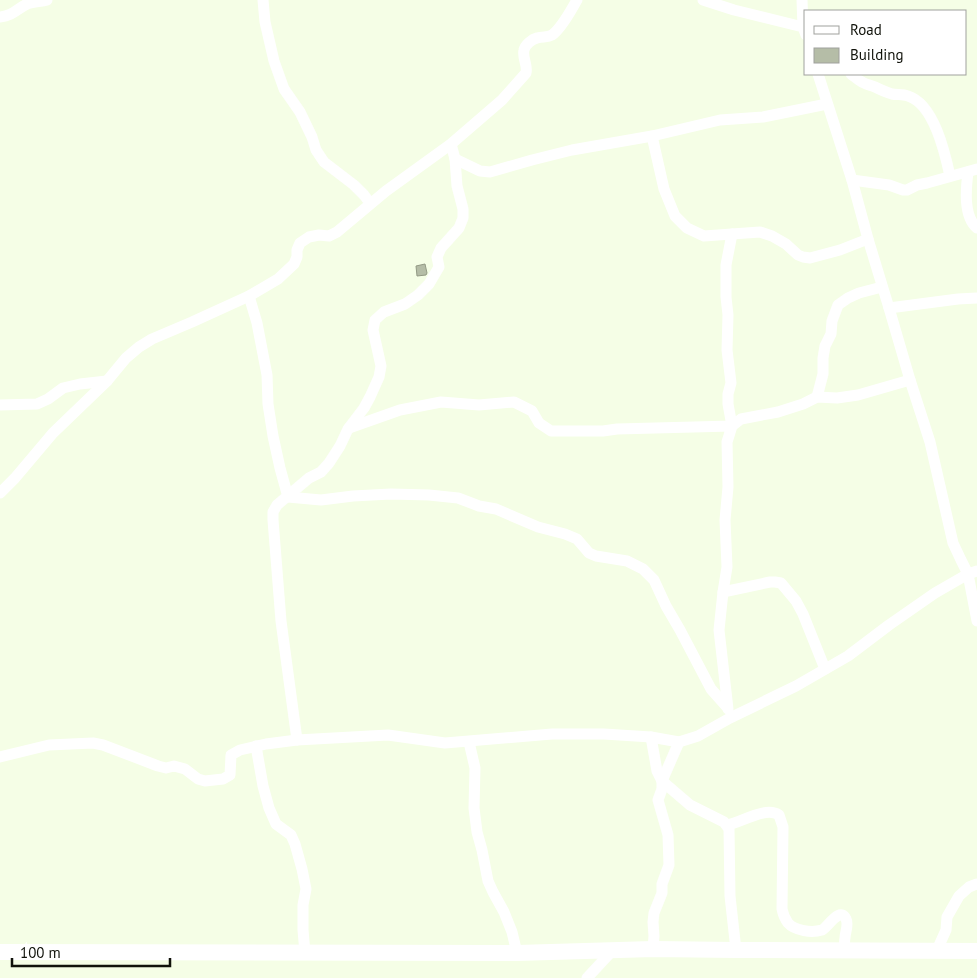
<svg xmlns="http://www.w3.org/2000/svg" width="977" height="978" viewBox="0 0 977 978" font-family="'PT Sans',sans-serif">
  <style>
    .building { fill: #b5bda7; stroke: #939a85 }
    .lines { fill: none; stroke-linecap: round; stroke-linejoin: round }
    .street { stroke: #fff; stroke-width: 11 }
    .secondary { stroke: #fff; stroke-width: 16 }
  </style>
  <rect width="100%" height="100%" fill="#f5fee6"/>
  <polygon class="building" points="425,264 427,273 426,275 417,276 416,266"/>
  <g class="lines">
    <g class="street">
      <polyline points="263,0 265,22 274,61 284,89 300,112 312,137 316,150 324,162 354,185 364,195 370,203"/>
      <polyline points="703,0 734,10 803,27 806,35"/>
      <polyline points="802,0 803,27"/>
      <path d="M0,17C14,15 15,10 27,4C34,1 41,2 47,0"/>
      <polyline points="818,74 852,180 868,239 889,308 910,380 930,442 953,543 961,560 968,574 977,621"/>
      <path d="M851,74C855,77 859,81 864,83C867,85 871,85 875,87C881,90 885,92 892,94C897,95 903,94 908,96C934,104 945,153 950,176"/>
      <polyline points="652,136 664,189 675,216 687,228 704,236 760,232 772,236 786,244 798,255 803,257 810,258 840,250 868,239"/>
      <polyline points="455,159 480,171 490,172 532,160 572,150 652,136 720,120 763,117 827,104"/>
      <path d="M968,172C966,188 963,216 977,228"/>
      <polyline points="852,180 889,185 903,190 907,190 917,185 927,183 977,169"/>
      <polyline points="249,296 257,323 267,375 268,404 273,436 280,468 288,497 321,500 353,496 391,494 429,495 458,498 479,506 496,509 538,527 565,534 577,539 589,553 596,556 627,561 643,569 654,580 666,606 680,630 711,689 727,707"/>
      <polyline points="889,308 958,299 977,298"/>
      <polyline points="817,397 823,374 823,358 825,346 831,334 832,321 838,305 848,298 859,293 882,287"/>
      <polyline points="0,405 37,404 48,399 63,388 80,384 107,381"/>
      <polyline points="349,428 400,410 441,402 479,405 514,402 532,411 539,423 551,431 603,431 617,429 732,426 728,404 728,394 731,383 727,350 728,315 726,297 726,265 732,234"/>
      <path d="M0,493L15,478L53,433L107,381L126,358L139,347L152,339L192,322L249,296L278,279L294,264L297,257V250L300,243L309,237L319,235L329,236L337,232L386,191L451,144L502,100L526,73C528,65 522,58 524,50C525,45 532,39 537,38C543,36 547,38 552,35C562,28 571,10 577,0"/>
      <polyline points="723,592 770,582 775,582 781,583 796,601 803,614 825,669"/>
      <polyline points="728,709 719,630 723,592 727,567 725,520 728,487 727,442 732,426 741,419 778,412 803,404 817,397 837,398 858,395 910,380"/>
      <polyline points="651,737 657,771 662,781 690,805 724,822 729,829 730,896 736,950"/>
      <polyline points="297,740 281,621 273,520 273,512 277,505 309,478 321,472 329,463 340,446 348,429 364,408 370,397 379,377 381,366 373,330 375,320 384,312 405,304 418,295 429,284 439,267 437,257 441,248 459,228 463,218 463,209 457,186 455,159 451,144"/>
      <polyline points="469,742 475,768 474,808 477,832 482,850 488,881 493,892 504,912 512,932 517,953"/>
      <polyline points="256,746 263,786 269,808 276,824 291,835 295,844 302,869 306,889 303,905 303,930 305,953"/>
      <polyline points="0,757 49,745 93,743 103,745 158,766 166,768 174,766 185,769 198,779 205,781 223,779 230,775 231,755 240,750 266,744 297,740 388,735 445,743 552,734 604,734 651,737 679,742 698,736 730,718 796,686 848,656 889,625 935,593 968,574 977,571"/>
      <path d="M727,825C742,822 766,806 779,815L783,827L782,909C783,914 785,919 788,923C795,931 812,933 822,930C828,927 840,906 846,919C849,925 845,932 845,938C844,942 845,946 845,950"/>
      <polyline points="653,949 654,936 653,922 654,913 662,893 662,884 669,865 668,835 658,800 662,789 662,781 679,742"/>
      <polyline points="937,950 946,930 947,917 959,896 969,887 977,884"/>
      <polyline points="587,978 612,951"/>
    </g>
    <polyline class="secondary" points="0,952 517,953 653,949 736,950 977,951"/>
  </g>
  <rect x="804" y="10" width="162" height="65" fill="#ffffff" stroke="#a0a19d"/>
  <rect x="814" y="26" width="25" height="8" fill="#ffffff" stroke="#a0a19d"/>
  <text x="850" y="35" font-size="15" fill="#11130b">Road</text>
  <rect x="814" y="48" width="25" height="15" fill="#b5bda7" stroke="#a0a19d"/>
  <text x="850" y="60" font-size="15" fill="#11130b">Building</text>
  <path d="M12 958v8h158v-8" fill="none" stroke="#11130b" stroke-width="2.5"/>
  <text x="20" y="958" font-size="15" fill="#11130b" stroke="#ffffff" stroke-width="4" paint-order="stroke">100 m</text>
</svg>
